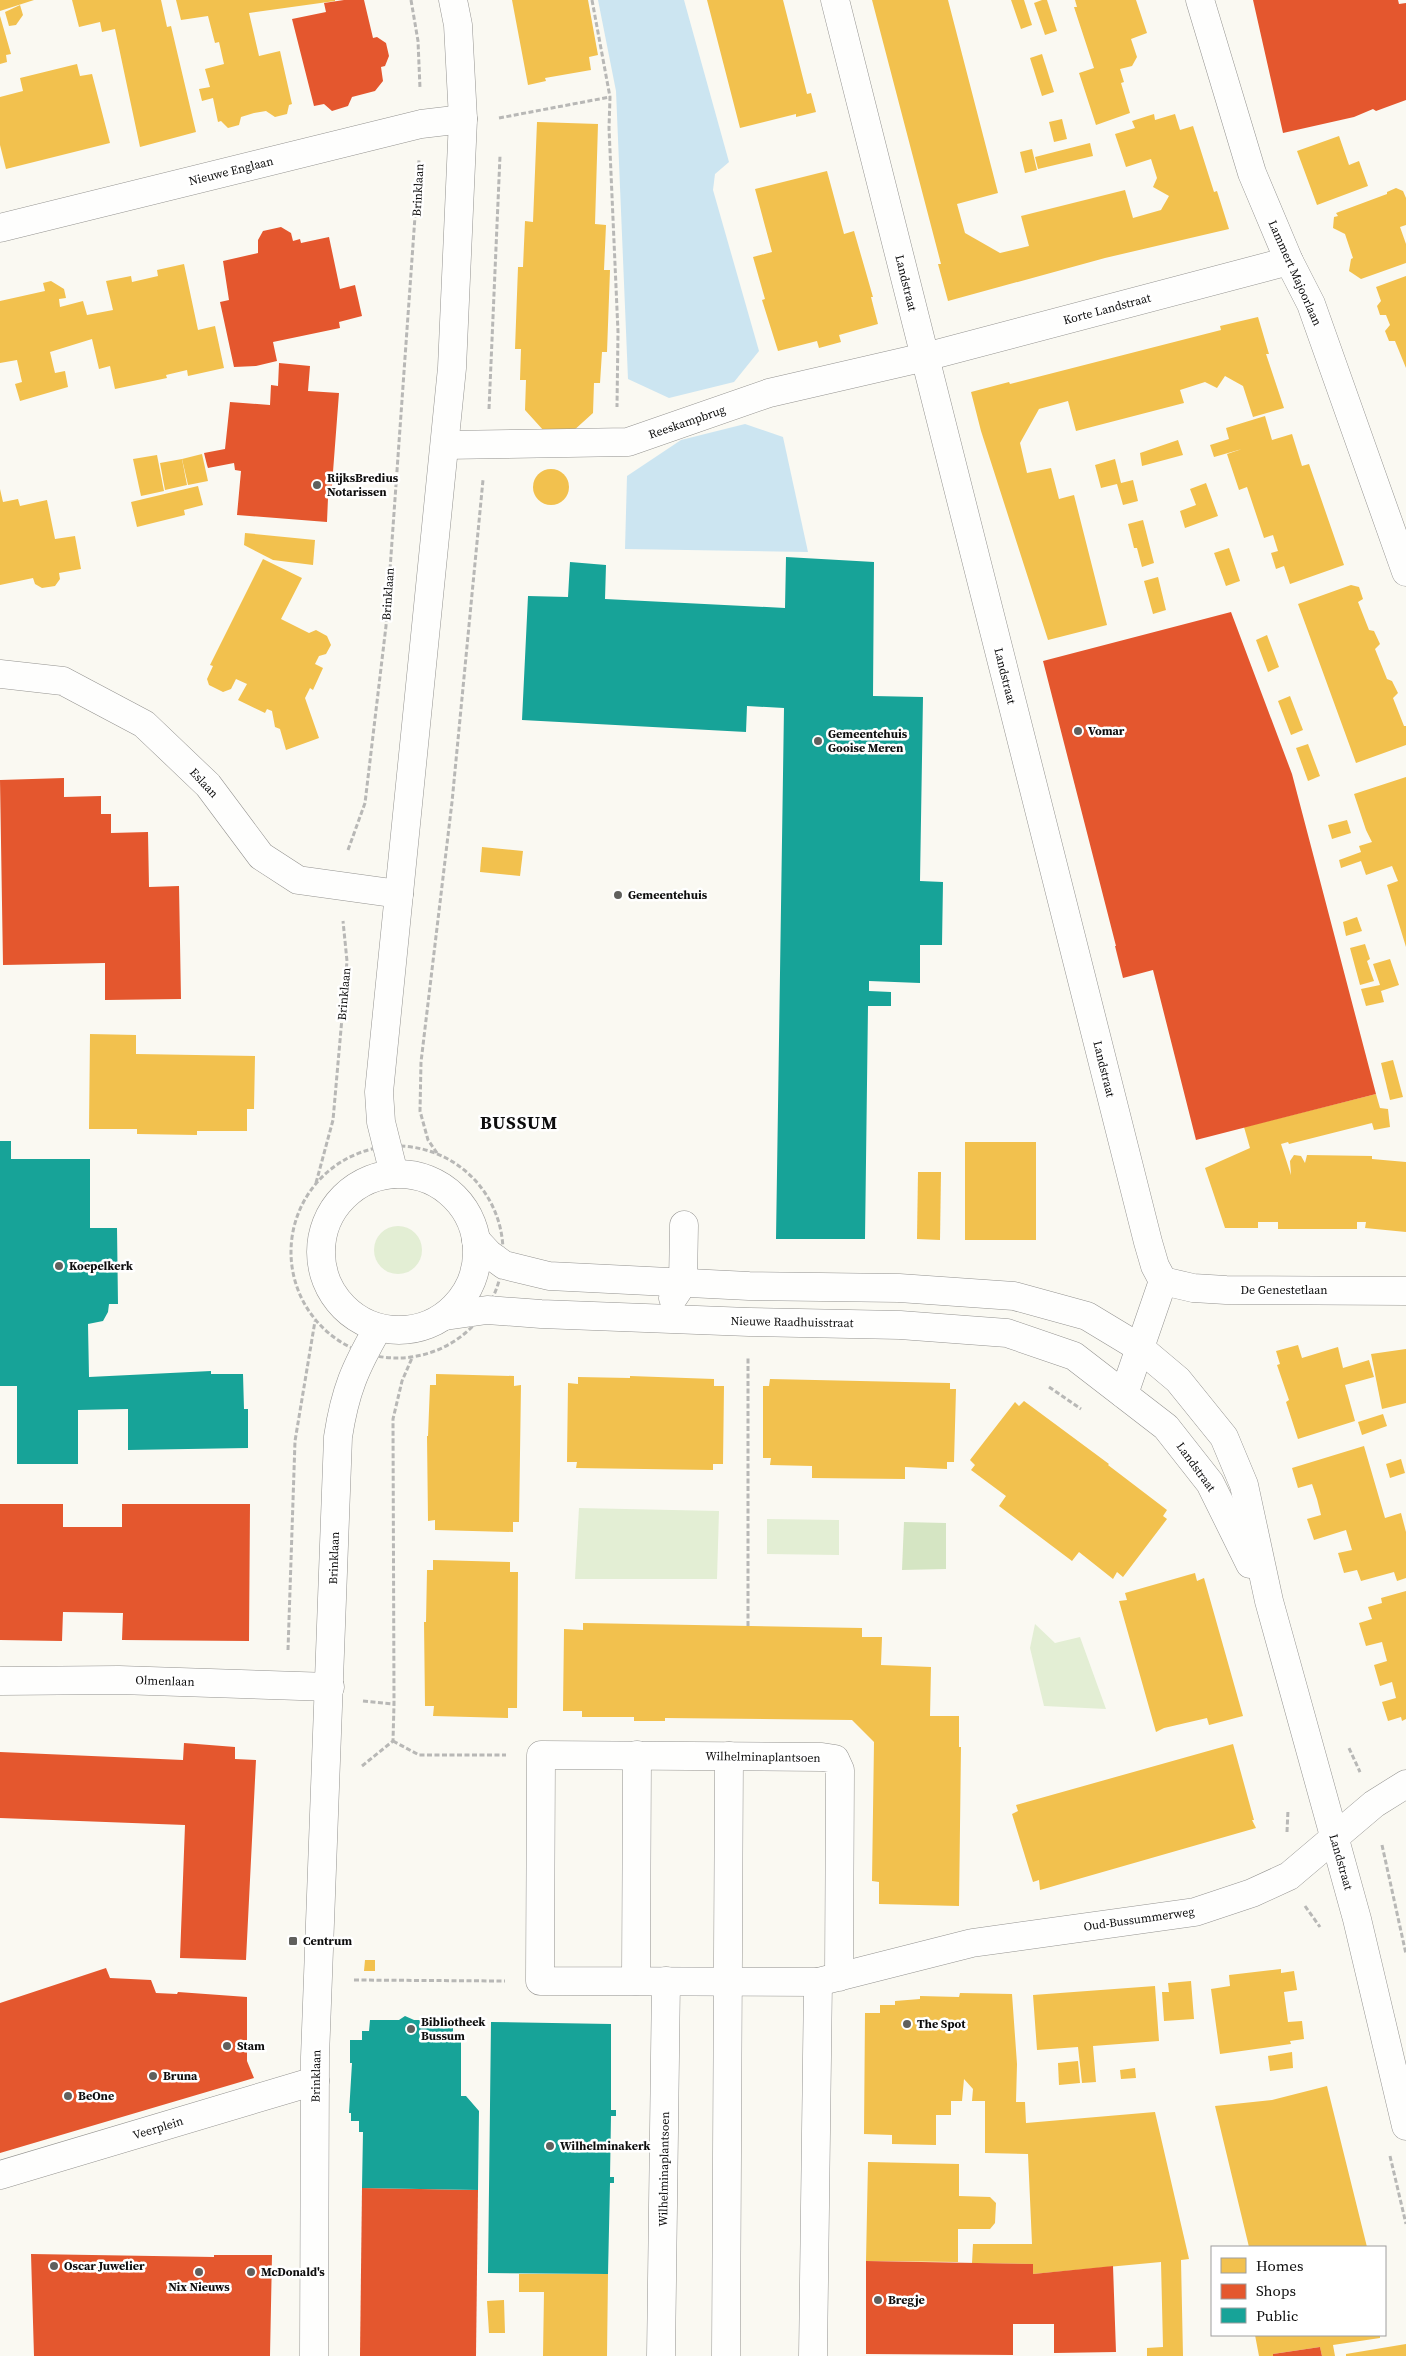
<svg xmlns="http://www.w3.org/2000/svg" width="1406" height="2356" viewBox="0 0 1406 2356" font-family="'Source Serif 4',serif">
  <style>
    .green { fill: #e3eed4 }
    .forest { fill: #d5e5c3 }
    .water { fill: #cce5f1 }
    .homes { fill: #f2c14e }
    .shops { fill: #e4572e }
    .public { fill: #17a398 }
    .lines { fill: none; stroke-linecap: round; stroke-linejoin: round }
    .minor-casing { stroke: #949390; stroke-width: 29 }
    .path { stroke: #b8b8b6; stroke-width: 3; stroke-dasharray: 5 2.5; stroke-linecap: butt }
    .minor { stroke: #fefefd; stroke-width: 28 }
    .poi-dot { fill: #60605d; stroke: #fff; stroke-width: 2 }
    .labels { text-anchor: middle; stroke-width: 5; stroke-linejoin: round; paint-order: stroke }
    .street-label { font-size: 12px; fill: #0d0d0d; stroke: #fff }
    .poi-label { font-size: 12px; font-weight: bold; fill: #0d0d0d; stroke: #fff; text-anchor: start }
    .district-label { font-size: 18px; font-weight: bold; letter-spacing: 1px; fill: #0d0d0d; stroke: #fff }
  </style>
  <rect width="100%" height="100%" fill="#faf9f2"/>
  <g class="green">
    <circle cx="398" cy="1250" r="24"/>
    <polygon points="579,1508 719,1511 717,1579 575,1579"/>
    <polygon points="767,1519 839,1520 839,1555 767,1554"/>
    <polygon points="1035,1624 1055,1643 1080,1637 1106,1709 1044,1706 1030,1648"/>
  </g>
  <polygon class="forest" points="904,1522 946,1523 946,1569 902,1570"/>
  <g class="water">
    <polygon points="598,0 684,0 729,162 715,174 713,190 759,351 734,382 669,398 628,379 616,91"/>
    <polygon points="745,424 783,437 808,552 625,549 627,476 681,440"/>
  </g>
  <g class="homes">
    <polygon points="0,0 34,0 0,11"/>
    <polygon points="72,0 161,0 167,27 171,26 196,132 140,147 115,29 102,32 100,22 79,27"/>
    <polygon points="176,0 335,0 335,1 249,13 259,56 280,51 292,104 289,105 287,114 275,117 266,111 254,113 241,117 239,125 228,128 221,121 218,122 213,98 202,101 199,89 210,87 205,69 224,64 219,42 215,43 208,16 181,20"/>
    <polygon points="512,0 588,0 598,55 589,57 591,70 545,78 546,81 528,85"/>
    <polygon points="707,0 783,0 807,94 811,93 816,112 796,117 796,114 740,128"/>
    <polygon points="872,0 948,0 998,193 957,204 965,233 1000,253 1029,246 1021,216 1125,190 1133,218 1161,210 1169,196 1153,187 1157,178 1151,159 1126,167 1115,134 1135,128 1132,121 1154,114 1155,120 1175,114 1180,130 1193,126 1214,192 1217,191 1229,229 1105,258 948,301 938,264 941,264"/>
    <polygon points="1011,0 1024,0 1032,25 1021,29"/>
    <polygon points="1042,0 1047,0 1057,31 1045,35 1034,3"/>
    <polygon points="1075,0 1136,0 1147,33 1131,39 1137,57 1132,66 1120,69 1124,82 1121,83 1130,113 1096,125 1079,73 1094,68 1074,7 1077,7"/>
    <polygon points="20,5 23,15 16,25 9,26 5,12"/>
    <polygon points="0,16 11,54 6,55 7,62 0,64"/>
    <polygon points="1042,54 1054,92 1042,96 1030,58"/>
    <polygon points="77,64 80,76 92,74 110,143 6,169 0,145 0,97 23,91 20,78"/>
    <polygon points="1062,119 1067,139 1054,142 1049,122"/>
    <polygon points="537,122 598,124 595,224 606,225 604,270 610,270 607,352 602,352 600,383 594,383 593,413 572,432 544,431 525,410 526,380 520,380 521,349 515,349 518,267 523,267 525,221 533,222"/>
    <polygon points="1339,136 1349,165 1359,161 1368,186 1317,205 1297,151"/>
    <polygon points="1090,143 1093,156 1038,169 1035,157"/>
    <polygon points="1032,149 1037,170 1025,173 1020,152"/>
    <polygon points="827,171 844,234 854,231 873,297 871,297 878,324 839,335 841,342 819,348 817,341 778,351 762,300 765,299 753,257 772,252 755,189"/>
    <polygon points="1396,188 1403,191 1406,198 1406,225 1400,227 1406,244 1406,263 1361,279 1349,271 1351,259 1353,258 1345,234 1333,228 1334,217 1338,216 1336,213 1387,194 1387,192"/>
    <polygon points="184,264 198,330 215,326 224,368 188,376 187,370 166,375 167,378 115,389 110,366 99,369 92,339 50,352 55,373 65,371 68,387 20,401 15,384 22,382 17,360 0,363 0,301 45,291 43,283 51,281 64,289 66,298 59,299 60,307 83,301 87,315 113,310 106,281 131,276 132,282 158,276 157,270"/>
    <polygon points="1406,276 1406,368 1395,341 1389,341 1385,331 1390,325 1386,315 1380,315 1377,306 1381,301 1376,287"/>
    <polygon points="1258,317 1269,354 1266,354 1284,408 1253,417 1243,386 1225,376 1217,388 1205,382 1180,390 1184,403 1076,431 1068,401 1039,409 1020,443 1027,473 1051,468 1059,499 1074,495 1107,625 1048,640 981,431 971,392 1009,382 1010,384 1221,330 1220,326"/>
    <polygon points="1265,416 1272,440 1292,434 1302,466 1309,464 1344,565 1290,584 1284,566 1276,569 1271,553 1278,551 1273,535 1264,538 1247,487 1239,490 1227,454 1242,449 1214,457 1210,445 1229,439 1226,428"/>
    <polygon points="1178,440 1183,455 1142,466 1140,453"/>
    <polygon points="202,454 208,481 188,485 182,459"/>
    <polygon points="157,455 164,491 141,496 133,459"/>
    <polygon points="182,459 187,485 165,490 160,463"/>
    <polygon points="1115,459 1121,483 1133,480 1138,501 1123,505 1117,484 1101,488 1095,465"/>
    <circle cx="551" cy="487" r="18"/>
    <polygon points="1206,483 1218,516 1185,528 1180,511 1196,505 1190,489"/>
    <polygon points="198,486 203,505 184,510 185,515 137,527 131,502"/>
    <polygon points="0,489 3,502 18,499 20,506 47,500 55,539 75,536 81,569 59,573 60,579 55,586 42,588 35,584 33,578 0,585"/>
    <polygon points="1143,520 1154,563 1142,567 1137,548 1134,548 1128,524"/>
    <polygon points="245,533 315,540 313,565 273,560 244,545"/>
    <polygon points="1229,548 1240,581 1226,586 1214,553"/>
    <polygon points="263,559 302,578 281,619 309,633 316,630 327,636 331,645 326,654 319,656 315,664 323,668 313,690 310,688 305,698 319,738 286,750 280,729 275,727 272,711 267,709 265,713 238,700 247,684 236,679 231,689 223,692 209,685 207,679 213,666 210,665"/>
    <polygon points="1158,577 1166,610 1153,614 1144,581"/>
    <polygon points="1351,585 1359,587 1363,599 1358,602 1369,630 1374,631 1380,644 1375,649 1387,679 1392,681 1398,693 1393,698 1404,726 1406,726 1406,745 1356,763 1298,604"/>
    <polygon points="1267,635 1279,667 1268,672 1256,640"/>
    <polygon points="1290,696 1303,730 1291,735 1278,701"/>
    <polygon points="1308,744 1320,776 1308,781 1296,748"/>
    <polygon points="1406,777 1406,947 1387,885 1398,881 1392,866 1366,875 1361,861 1341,868 1339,860 1361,852 1359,846 1372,842 1366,830 1354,794"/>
    <polygon points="1347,820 1351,833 1332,839 1328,825"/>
    <polygon points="482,847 523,851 520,876 480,872"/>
    <polygon points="1357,917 1362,931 1346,936 1343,922"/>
    <polygon points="1365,944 1370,959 1367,961 1374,981 1360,985 1350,948"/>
    <polygon points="1390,959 1399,985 1381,991 1384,1002 1366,1006 1361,989 1380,985 1373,964"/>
    <polygon points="90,1034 136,1035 136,1054 255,1056 254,1109 247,1109 247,1131 197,1131 197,1135 137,1134 137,1129 89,1129"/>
    <polygon points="1393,1060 1403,1097 1390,1100 1381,1063"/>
    <polygon points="1376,1094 1380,1108 1388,1109 1390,1127 1374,1130 1372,1123 1289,1144 1288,1142 1281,1144 1291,1175 1290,1161 1294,1155 1301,1156 1305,1163 1307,1155 1372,1156 1372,1159 1406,1162 1406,1232 1365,1228 1366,1222 1357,1222 1357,1229 1278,1229 1278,1222 1258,1222 1258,1228 1225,1228 1205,1168 1250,1148 1244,1127"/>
    <rect x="965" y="1142" width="71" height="98"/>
    <polygon points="918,1172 941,1172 940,1240 917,1239"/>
    <polygon points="1298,1345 1302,1358 1338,1347 1343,1368 1369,1360 1374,1377 1345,1385 1355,1421 1298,1439 1286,1402 1289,1400 1277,1365 1280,1364 1276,1351"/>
    <polygon points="1406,1349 1406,1403 1382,1409 1371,1354"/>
    <polygon points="436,1374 514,1376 514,1386 521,1385 519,1522 513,1522 513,1532 435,1530 435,1520 428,1521 427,1436 428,1436 430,1385 436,1385"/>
    <polygon points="630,1376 714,1379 714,1386 724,1386 723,1464 713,1464 713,1470 576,1468 577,1462 567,1462 568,1383 578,1384 578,1377 630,1378"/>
    <polygon points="770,1379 950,1383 950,1389 956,1389 954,1462 947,1462 947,1469 905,1467 905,1479 812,1478 812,1466 770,1465 771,1458 763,1458 763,1386 769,1386"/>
    <polygon points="1024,1401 1109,1464 1108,1465 1167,1510 1163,1516 1167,1519 1123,1577 1117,1572 1113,1579 1079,1552 1072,1561 999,1506 1006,1496 971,1470 975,1465 970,1460 1015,1402 1019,1406"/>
    <polygon points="1383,1414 1387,1426 1362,1435 1358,1422"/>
    <polygon points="1364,1446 1385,1518 1401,1513 1406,1532 1406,1578 1397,1581 1394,1572 1361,1581 1357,1570 1344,1573 1338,1553 1352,1550 1346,1530 1314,1540 1307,1519 1321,1515 1317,1499 1312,1484 1298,1488 1292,1468"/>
    <polygon points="1401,1459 1405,1473 1390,1478 1386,1464"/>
    <polygon points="433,1560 510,1562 510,1572 518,1572 517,1708 508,1708 508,1718 433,1716 434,1706 425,1706 424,1622 426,1622 427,1570 433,1570"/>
    <polygon points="1195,1573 1197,1581 1204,1578 1243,1716 1209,1725 1207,1718 1164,1728 1156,1732 1119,1601 1127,1600 1125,1593"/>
    <polygon points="1406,1591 1406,1719 1402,1721 1401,1717 1388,1721 1382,1702 1396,1698 1392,1682 1380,1686 1374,1665 1387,1661 1383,1646 1382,1642 1366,1646 1359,1623 1372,1619 1368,1607 1382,1603 1381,1598"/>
    <polygon points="583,1623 862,1628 862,1637 882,1637 881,1665 931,1667 930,1716 959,1716 959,1747 961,1747 959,1906 879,1904 879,1882 872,1881 874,1742 852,1720 665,1718 665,1721 634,1721 634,1717 582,1717 582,1711 563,1711 564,1629 583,1630"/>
    <polygon points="1233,1744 1254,1820 1252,1820 1256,1828 1040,1890 1039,1880 1033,1882 1012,1814 1018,1811 1016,1805"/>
    <polygon points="365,1960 375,1960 375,1971 364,1971"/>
    <polygon points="1281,1969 1281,1973 1294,1971 1297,1990 1284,1992 1288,2022 1302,2021 1304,2039 1290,2041 1291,2044 1220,2054 1211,1989 1230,1986 1229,1975"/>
    <polygon points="1191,1981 1194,2019 1164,2021 1162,1992 1169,1992 1168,1983"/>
    <polygon points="1155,1986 1159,2041 1093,2046 1096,2082 1082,2083 1078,2047 1037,2050 1033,1995"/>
    <polygon points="960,1993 1012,1994 1017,2064 1016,2102 1025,2102 1026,2123 1155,2112 1189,2259 1181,2260 1183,2356 1147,2356 1147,2348 1163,2347 1161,2262 1033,2274 1033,2264 972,2263 973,2244 1032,2244 1028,2154 985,2153 985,2101 972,2101 973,2089 964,2079 962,2101 951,2101 951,2115 936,2115 936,2145 892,2144 892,2135 864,2134 865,2013 880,2013 880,2005 895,2005 895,2001 920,1999 920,1996 959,1997"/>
    <polygon points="1292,2052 1293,2068 1270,2071 1268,2056"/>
    <polygon points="1078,2061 1080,2083 1059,2085 1058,2063"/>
    <polygon points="1135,2068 1136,2078 1121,2079 1120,2070"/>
    <polygon points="1327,2086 1367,2247 1249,2247 1215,2106 1272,2100"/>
    <polygon points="868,2162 959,2164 959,2196 990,2197 996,2203 995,2223 990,2229 958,2229 958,2262 866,2261"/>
    <polygon points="519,2274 608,2274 607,2356 543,2356 544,2292 519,2292"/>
    <polygon points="504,2300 505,2333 489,2333 487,2301"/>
    <polygon points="1255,2335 1380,2335 1380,2338 1333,2345 1335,2356 1322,2356 1320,2347 1273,2354 1273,2356 1259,2356"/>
    <polygon points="1406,2344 1406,2356 1346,2356 1346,2354"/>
  </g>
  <g class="shops">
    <polygon points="344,0 364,0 373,38 377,37 386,43 389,56 385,66 381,67 383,81 375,91 352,97 348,106 332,111 324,104 314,106 292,19 326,12 324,3"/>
    <polygon points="1253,0 1398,0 1399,4 1406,3 1406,100 1376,111 1373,109 1354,117 1283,133"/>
    <polygon points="281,227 291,233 293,241 300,239 301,243 329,237 340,289 355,285 362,316 339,322 340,328 273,342 277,361 256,366 234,367 220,302 229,300 223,261 258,253 258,240 263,231"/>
    <polygon points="279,363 310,366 308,391 339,393 331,498 328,498 327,522 237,515 241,471 235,470 234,463 208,468 207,465 204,453 225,449 230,402 270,405 271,385 278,386"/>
    <polygon points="1231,612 1292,774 1376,1094 1196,1140 1153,970 1123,978 1115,946 1116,946 1043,661"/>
    <polygon points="64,778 64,797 101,796 101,814 111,814 111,833 148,832 149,887 179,886 181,999 105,1000 105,963 3,965 0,780"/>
    <polygon points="0,1504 63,1504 63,1527 122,1527 122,1504 250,1504 249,1641 122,1640 123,1613 63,1612 62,1641 0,1640"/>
    <polygon points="184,1743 235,1747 235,1759 256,1760 246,1960 180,1958 185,1825 0,1818 0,1752 183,1760"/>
    <polygon points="106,1968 110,1978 151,1980 156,1993 177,1994 178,1992 247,1997 247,2061 254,2078 0,2153 0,2003"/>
    <polygon points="362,2188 478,2190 476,2356 360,2356"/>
    <polygon points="31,2254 214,2257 214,2255 272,2255 270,2356 34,2356"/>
    <polygon points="866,2261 1033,2264 1033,2274 1113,2266 1116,2352 1054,2353 1054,2324 1013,2324 1013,2355 866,2354"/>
    <polygon points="1320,2347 1322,2356 1273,2356 1273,2354"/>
  </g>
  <g class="public">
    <polygon points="786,557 874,562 873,696 923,697 920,881 943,882 942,945 920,945 920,983 869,981 869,991 891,992 891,1006 868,1006 865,1239 776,1239 784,708 747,706 746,732 522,720 528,596 568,597 570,562 606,565 605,599 785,608"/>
    <polygon points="0,1141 11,1141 11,1159 90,1159 90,1228 117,1228 118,1304 109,1304 108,1312 103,1321 88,1324 89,1377 211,1371 211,1374 243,1374 244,1409 248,1409 248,1448 128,1450 128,1409 78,1410 78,1464 17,1464 17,1386 0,1386"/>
    <polygon points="405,2016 414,2020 445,2020 444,2027 453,2027 453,2035 461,2035 461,2096 466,2096 479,2111 478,2190 362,2188 363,2132 359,2132 359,2121 351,2121 351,2113 349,2113 352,2063 350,2063 350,2040 362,2040 362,2031 369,2031 370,2020 399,2020"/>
    <polygon points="491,2022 611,2024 611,2110 616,2110 616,2116 611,2116 610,2177 614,2177 614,2183 610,2183 608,2274 488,2273"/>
  </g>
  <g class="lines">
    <defs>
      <g id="minor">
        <polyline points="835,0 1148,1242 1155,1266 1163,1281 1124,1394"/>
        <polyline points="1200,0 1252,173 1289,261 1311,304 1406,572"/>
        <polyline points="0,228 421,124 463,119"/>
        <polyline points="445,445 628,442 769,393 925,357 1289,261"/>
        <polyline points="0,674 63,681 144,724 208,785 261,856 298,880 399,894"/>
        <polyline points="394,1174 381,1122 379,1092 452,368 463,119 458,25 453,0"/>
        <circle cx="399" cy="1252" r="78"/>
        <polyline points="476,1240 489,1254 504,1265 549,1276 749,1286 899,1288 1014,1296 1087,1316 1140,1348 1178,1380 1224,1437 1244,1485 1269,1601 1357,1919 1406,2126"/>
        <polyline points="1163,1281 1193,1288 1226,1290 1406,1291"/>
        <polyline points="673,1298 683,1283 684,1225"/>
        <polyline points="445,1316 487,1310 541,1314 749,1322 900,1325 1007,1333 1074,1356 1166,1427 1210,1483 1250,1564"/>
        <polyline points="0,1681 119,1680 330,1687"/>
        <polyline points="839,1977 840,1770 835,1759 822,1757 541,1755 540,1981 818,1982 972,1943 1195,1912 1252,1893 1289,1876 1374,1804 1406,1784"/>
        <polyline points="636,1981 637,1755"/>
        <polyline points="0,2175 315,2081"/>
        <path d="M314,2356L315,2057L338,1437C345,1391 355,1368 378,1328"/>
        <polyline points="661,2356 666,1981"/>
        <polyline points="726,2356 729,1756"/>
        <polyline points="813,2356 818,1982"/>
      </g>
    </defs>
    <use href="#minor" class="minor-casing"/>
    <g class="path">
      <polyline points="411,0 418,41 420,88"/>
      <polyline points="592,0 610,97 609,128 618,332 617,407"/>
      <polyline points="499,118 610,97"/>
      <polyline points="489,409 500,156"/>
      <polyline points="348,850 365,803 386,626 419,160"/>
      <circle cx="397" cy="1252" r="106"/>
      <polyline points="437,1153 428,1140 420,1111 421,1062 452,802 483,480"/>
      <polyline points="316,1183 333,1120 347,961 343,921"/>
      <polyline points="1049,1387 1081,1409"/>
      <polyline points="748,1626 748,1356"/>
      <polyline points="288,1650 295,1441 315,1321"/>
      <polyline points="363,1701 394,1704"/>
      <polyline points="393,1741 419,1755 506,1755"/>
      <polyline points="1349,1748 1360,1772"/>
      <polyline points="362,1766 393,1741 394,1704 393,1419 402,1381 412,1358"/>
      <polyline points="1287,1832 1288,1810"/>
      <polyline points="1382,1845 1406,1954"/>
      <polyline points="1305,1906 1320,1927"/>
      <polyline points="354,1980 505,1981"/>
      <polyline points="1390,2156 1406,2224"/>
    </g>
    <use href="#minor" class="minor"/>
  </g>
  <g class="poi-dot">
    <circle cx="317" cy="485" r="5"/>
    <circle cx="1078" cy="731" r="5"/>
    <circle cx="818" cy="741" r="5"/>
    <circle cx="618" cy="895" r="5"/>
    <circle cx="59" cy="1266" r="5"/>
    <rect x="288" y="1936" width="10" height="10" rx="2.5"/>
    <circle cx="907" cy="2024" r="5"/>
    <circle cx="411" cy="2029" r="5"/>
    <circle cx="227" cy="2046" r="5"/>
    <circle cx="153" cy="2076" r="5"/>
    <circle cx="68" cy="2096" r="5"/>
    <circle cx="550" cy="2146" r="5"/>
    <circle cx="54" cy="2266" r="5"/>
    <circle cx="199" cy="2272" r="5"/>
    <circle cx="251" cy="2272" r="5"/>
    <circle cx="878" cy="2300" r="5"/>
  </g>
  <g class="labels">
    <g class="street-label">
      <text transform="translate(231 171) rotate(-14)" y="4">Nieuwe Englaan</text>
      <text transform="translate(418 190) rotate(-87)" y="4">Brinklaan</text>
      <text transform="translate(1295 273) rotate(66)" y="4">Lammert Majoorlaan</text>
      <text transform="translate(906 283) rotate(76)" y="4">Landstraat</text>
      <text transform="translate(1107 309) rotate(-15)" y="4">Korte Landstraat</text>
      <text transform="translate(687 422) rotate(-19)" y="4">Reeskampbrug</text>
      <text transform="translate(388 594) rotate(-86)" y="4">Brinklaan</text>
      <text transform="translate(1005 676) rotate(76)" y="4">Landstraat</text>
      <text transform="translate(204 783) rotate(47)" y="4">Eslaan</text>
      <text transform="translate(344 994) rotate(-85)" y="4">Brinklaan</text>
      <text transform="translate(1104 1069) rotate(76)" y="4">Landstraat</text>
      <text x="1284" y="1294">De Genestetlaan</text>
      <text transform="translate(792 1322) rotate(1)" y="4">Nieuwe Raadhuisstraat</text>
      <text transform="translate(1196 1467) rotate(54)" y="4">Landstraat</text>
      <text transform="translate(334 1558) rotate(-88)" y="4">Brinklaan</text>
      <text transform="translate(165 1681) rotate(2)" y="4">Olmenlaan</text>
      <text transform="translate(763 1757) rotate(1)" y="4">Wilhelminaplantsoen</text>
      <text transform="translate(1341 1862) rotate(74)" y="4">Landstraat</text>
      <text transform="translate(1139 1919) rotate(-8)" y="4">Oud-Bussummerweg</text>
      <text transform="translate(316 2076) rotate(-89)" y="4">Brinklaan</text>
      <text transform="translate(158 2128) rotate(-17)" y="4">Veerplein</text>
      <text transform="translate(664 2169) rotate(-89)" y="4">Wilhelminaplantsoen</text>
    </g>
    <g class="poi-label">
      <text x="327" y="482">RijksBredius<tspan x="327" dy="14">Notarissen</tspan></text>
      <text x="1088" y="735">Vomar</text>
      <text x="828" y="738">Gemeentehuis<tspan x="828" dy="14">Gooise Meren</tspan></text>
      <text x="628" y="899">Gemeentehuis</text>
      <text x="69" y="1270">Koepelkerk</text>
      <text x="303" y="1945">Centrum</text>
      <text x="421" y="2026">Bibliotheek<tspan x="421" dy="14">Bussum</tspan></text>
      <text x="917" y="2028">The Spot</text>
      <text x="237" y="2050">Stam</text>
      <text x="163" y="2080">Bruna</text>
      <text x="78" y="2100">BeOne</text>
      <text x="560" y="2150">Wilhelminakerk</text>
      <text x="64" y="2270">Oscar Juwelier</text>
      <text x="261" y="2276">McDonald's</text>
      <text x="199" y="2291" text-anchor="middle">Nix Nieuws</text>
      <text x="888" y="2304">Bregje</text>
    </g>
    <g class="district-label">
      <text x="519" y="1129">BUSSUM</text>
    </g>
  </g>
  <rect x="1211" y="2246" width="175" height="90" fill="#ffffff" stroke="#9e9e9e"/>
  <rect x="1221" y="2258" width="25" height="15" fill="#f2c14e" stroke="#9e9e9e"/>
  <text x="1256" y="2271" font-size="15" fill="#0d0d0d">Homes</text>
  <rect x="1221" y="2284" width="25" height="15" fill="#e4572e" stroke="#9e9e9e"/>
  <text x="1256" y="2296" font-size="15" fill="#0d0d0d">Shops</text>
  <rect x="1221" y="2308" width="25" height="15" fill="#17a398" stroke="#9e9e9e"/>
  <text x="1256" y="2321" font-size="15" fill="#0d0d0d">Public</text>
</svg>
